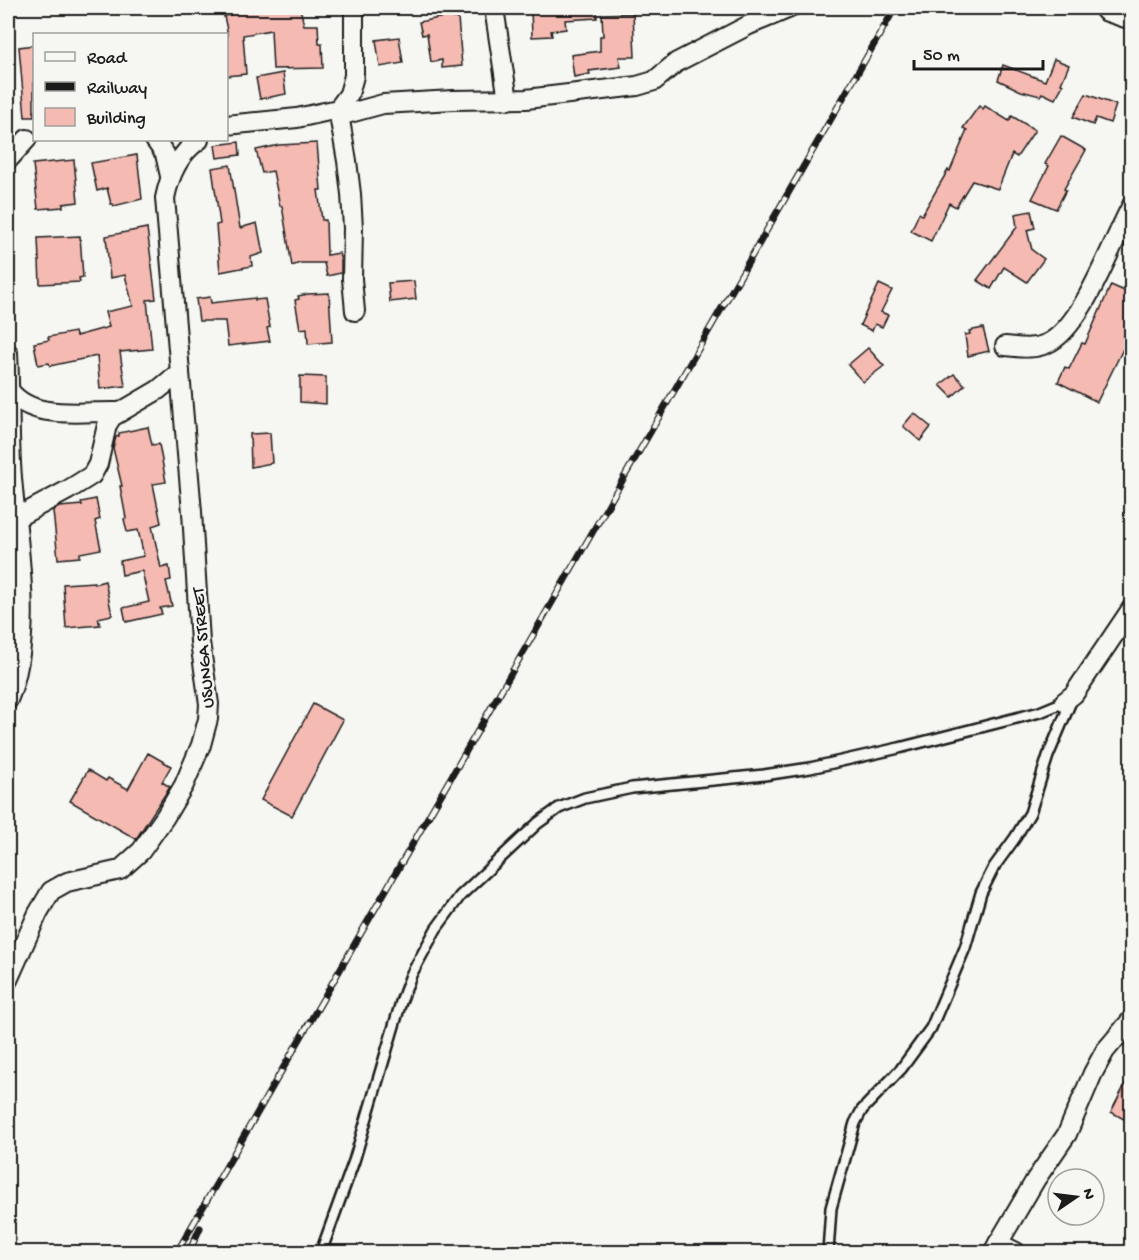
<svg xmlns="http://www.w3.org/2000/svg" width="1139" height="1260" viewBox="0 0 1139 1260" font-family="'Gochi Hand',sans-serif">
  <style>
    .building { fill: #f5bab2; stroke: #1c1c1c; stroke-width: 1.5 }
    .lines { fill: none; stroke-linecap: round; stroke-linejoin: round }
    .lane-casing { stroke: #1c1c1c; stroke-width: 14 }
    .street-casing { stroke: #1c1c1c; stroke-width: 22 }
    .secondary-casing { stroke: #1c1c1c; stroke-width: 30 }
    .lane { stroke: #f6f6f2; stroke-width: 9 }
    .street { stroke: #f6f6f2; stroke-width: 18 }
    .secondary { stroke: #f6f6f2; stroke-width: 26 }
    .rail-casing { stroke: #1c1c1c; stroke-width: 7 }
    .rail { stroke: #f6f6f2; stroke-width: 4.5; stroke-dasharray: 14; stroke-linecap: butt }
    .labels { text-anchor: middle; stroke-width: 5; stroke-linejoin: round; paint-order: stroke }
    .street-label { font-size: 18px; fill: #1c1c1c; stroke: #f6f6f2 }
  </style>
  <rect width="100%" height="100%" fill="#f6f6f2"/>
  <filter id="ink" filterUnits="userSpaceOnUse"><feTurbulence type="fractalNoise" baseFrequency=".0167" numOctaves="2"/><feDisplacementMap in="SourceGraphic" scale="12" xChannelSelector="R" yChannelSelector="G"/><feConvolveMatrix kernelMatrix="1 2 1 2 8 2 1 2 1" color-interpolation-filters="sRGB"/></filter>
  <g filter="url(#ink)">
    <g class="building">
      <polygon points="264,8 300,8 304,25 318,25 319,44 322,44 323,68 273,69 271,30 243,35 246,74 226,76 227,30 224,16"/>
      <polygon points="531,8 597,8 597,18 565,20 566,29 551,31 552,36 532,37"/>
      <polygon points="633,13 635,57 619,57 621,67 589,71 590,74 574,77 571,55 600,51 600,36 603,36 602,14"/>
      <polygon points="454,15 454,18 458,18 462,66 442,68 442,60 431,62 427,34 422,35 419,22"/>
      <polygon points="399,37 403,63 380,67 376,40"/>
      <polygon points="34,45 34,117 25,117 19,47"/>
      <polygon points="1054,59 1069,65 1061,84 1063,85 1055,99 1042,93 1040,96 1021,91 998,80 1003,65 1045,81"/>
      <polygon points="283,73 286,94 260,99 256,78"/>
      <polygon points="1086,94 1116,105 1110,123 1096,118 1093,125 1073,117"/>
      <polygon points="979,106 983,109 985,106 1009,121 1012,116 1035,130 1017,157 1012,154 998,189 972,181 956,207 949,203 931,241 911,231 919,213 922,215 948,170 950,171 967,130 963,128"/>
      <polygon points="1061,136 1086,150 1064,189 1066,190 1056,209 1032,199 1049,166 1045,164"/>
      <polygon points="239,142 240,155 217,158 215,145"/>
      <polygon points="317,143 321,190 318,190 322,220 326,220 327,255 339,253 341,261 341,273 327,276 324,263 300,263 292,266 282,206 280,206 273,171 262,173 256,150 279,145"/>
      <polygon points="137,155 142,199 114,206 113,204 111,204 107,188 97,191 91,163"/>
      <polygon points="74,160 78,202 63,204 63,207 38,209 33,164"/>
      <polygon points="230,165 240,228 257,223 263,253 251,257 252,266 220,272 216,225 220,224 212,168"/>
      <polygon points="1031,211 1035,228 1027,230 1032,250 1044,259 1027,282 1004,267 991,289 977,280 1017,227 1015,214"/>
      <polygon points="147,228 156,299 147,300 152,349 120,352 125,386 100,389 97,356 50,366 49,363 38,365 34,343 49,340 48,337 75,332 76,336 109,327 105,312 133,306 125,275 110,278 106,236"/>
      <polygon points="80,236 83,277 79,278 80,282 40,284 38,238"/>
      <polygon points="414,281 416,299 390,302 388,283"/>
      <polygon points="879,284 892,290 881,312 888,315 882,327 875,324 872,331 860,325"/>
      <polygon points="1111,285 1131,294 1131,348 1125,345 1097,402 1058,382 1065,367 1069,369 1082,343 1085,344"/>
      <polygon points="329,293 332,342 308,344 307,328 300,329 295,300 299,299 298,296 308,294"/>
      <polygon points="210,297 211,303 255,298 255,300 265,299 270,327 267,328 270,341 228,346 225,321 199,321 196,299"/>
      <polygon points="983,328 989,351 968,356 965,335 970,334 969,331"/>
      <polygon points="868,348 884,366 863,382 848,365"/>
      <polygon points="954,374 965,385 952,397 940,385"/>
      <polygon points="300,376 326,377 326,404 300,402"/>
      <polygon points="914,413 931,427 920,441 903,426"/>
      <polygon points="148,427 152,445 159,444 166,482 153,484 161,523 152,526 161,568 169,566 171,580 166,581 172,606 160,608 162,614 126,622 123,608 149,602 142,571 122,575 120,561 144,556 138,530 127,532 124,519 126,518 120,486 122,486 113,448 116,437 119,436 119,433"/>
      <polygon points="270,433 272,463 251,467 250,434"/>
      <polygon points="96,499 100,519 95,521 101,549 80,553 80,557 58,559 53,511 59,507 82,505 81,502"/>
      <polygon points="105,581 112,615 98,618 100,625 66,628 63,584 94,582 94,584"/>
      <polygon points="313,704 343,720 292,816 261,800"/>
      <polygon points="148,753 171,766 162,782 170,787 136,839 70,801 88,770 106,781 108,778 128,789"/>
      <polygon points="1131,1073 1131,1123 1111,1112"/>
    </g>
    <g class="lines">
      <defs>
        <g id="lane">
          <polyline points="321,1252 354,1161 401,1002 411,975 436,929 460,896 538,823 559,808 585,798 632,788 764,775 810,768 899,748 997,723 1040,712 1064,702"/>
          <polyline points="828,1252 831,1208 855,1123 862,1110 901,1069 931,1028 965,948 981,893 994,867 1015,838 1030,813 1048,756 1072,699"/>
        </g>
        <g id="street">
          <polyline points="494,8 508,100"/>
          <polyline points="338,109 347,161 351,194 353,228 352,279 355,311"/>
          <polyline points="339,116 383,104 453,100 526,99 637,86 654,81 677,62 749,25 790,8"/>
          <polyline points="226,125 297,118 338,109 349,94 354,76 354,8"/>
          <polyline points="155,140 165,154 170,176"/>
          <polyline points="8,160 27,139"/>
          <path d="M1005,346C1019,347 1032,350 1046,344C1083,328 1112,241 1132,205"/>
          <path d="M8,353C10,390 9,426 11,463C15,537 37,630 8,700"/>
          <path d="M10,391C33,421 83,411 118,412"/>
          <polyline points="16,518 68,490 92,475 98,464 107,425 112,417 158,390 180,372"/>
          <polyline points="1064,702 1074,694 1132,608"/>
          <path d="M8,980L38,913L51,891L67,882L120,870L141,851L165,817L184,785L201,745L208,719L209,704L200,642L192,512L165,198C170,174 179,154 199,140"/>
          <polyline points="998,1243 1016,1252"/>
          <polyline points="993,1252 1036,1179 1067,1134 1093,1073 1105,1051 1132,1019"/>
        </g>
        <polyline id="secondary" points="1108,8 1132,16"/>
      </defs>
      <use href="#lane" class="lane-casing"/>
      <use href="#street" class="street-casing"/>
      <use href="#secondary" class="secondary-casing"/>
      <use href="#lane" class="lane"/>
      <use href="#street" class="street"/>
      <use href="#secondary" class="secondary"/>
      <defs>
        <g id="rail">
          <polyline points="177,1252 895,8"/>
          <polyline points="189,1252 200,1228"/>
        </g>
      </defs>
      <use href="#rail" class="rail-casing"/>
      <use href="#rail" class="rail"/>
    </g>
  </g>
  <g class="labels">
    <g class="street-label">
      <text transform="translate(202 648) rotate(-95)" y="6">USUNGA STREET</text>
    </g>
  </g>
  <rect width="1139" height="1260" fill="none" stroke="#f6f6f2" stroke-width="30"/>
  <rect x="15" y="15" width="1109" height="1230" fill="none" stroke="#1c1c1c" stroke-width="2" filter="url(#ink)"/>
  <rect x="33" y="33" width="195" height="108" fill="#f6f6f2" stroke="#9f9f9c" stroke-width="1.5"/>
  <rect x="45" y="52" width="30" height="9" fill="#f6f6f2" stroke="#9f9f9c" stroke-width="1.5"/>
  <text x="87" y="63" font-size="18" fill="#1c1c1c">Road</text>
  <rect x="45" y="82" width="30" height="9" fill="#1c1c1c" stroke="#9f9f9c" stroke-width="1.5"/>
  <text x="87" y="93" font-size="18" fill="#1c1c1c">Railway</text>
  <rect x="45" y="108" width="30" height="18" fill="#f5bab2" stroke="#9f9f9c" stroke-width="1.5"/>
  <text x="87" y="123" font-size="18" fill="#1c1c1c">Building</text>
  <g transform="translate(1076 1197) rotate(76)"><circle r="28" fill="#f6f6f2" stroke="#9f9f9c" stroke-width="1.5"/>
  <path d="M0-4.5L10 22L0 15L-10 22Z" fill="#1c1c1c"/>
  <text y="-9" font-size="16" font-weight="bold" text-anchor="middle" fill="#1c1c1c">N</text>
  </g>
  <path d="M914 60v9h129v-9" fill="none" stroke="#1c1c1c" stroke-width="3"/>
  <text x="923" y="60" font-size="18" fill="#1c1c1c" stroke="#f6f6f2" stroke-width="4.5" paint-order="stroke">50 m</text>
</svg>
